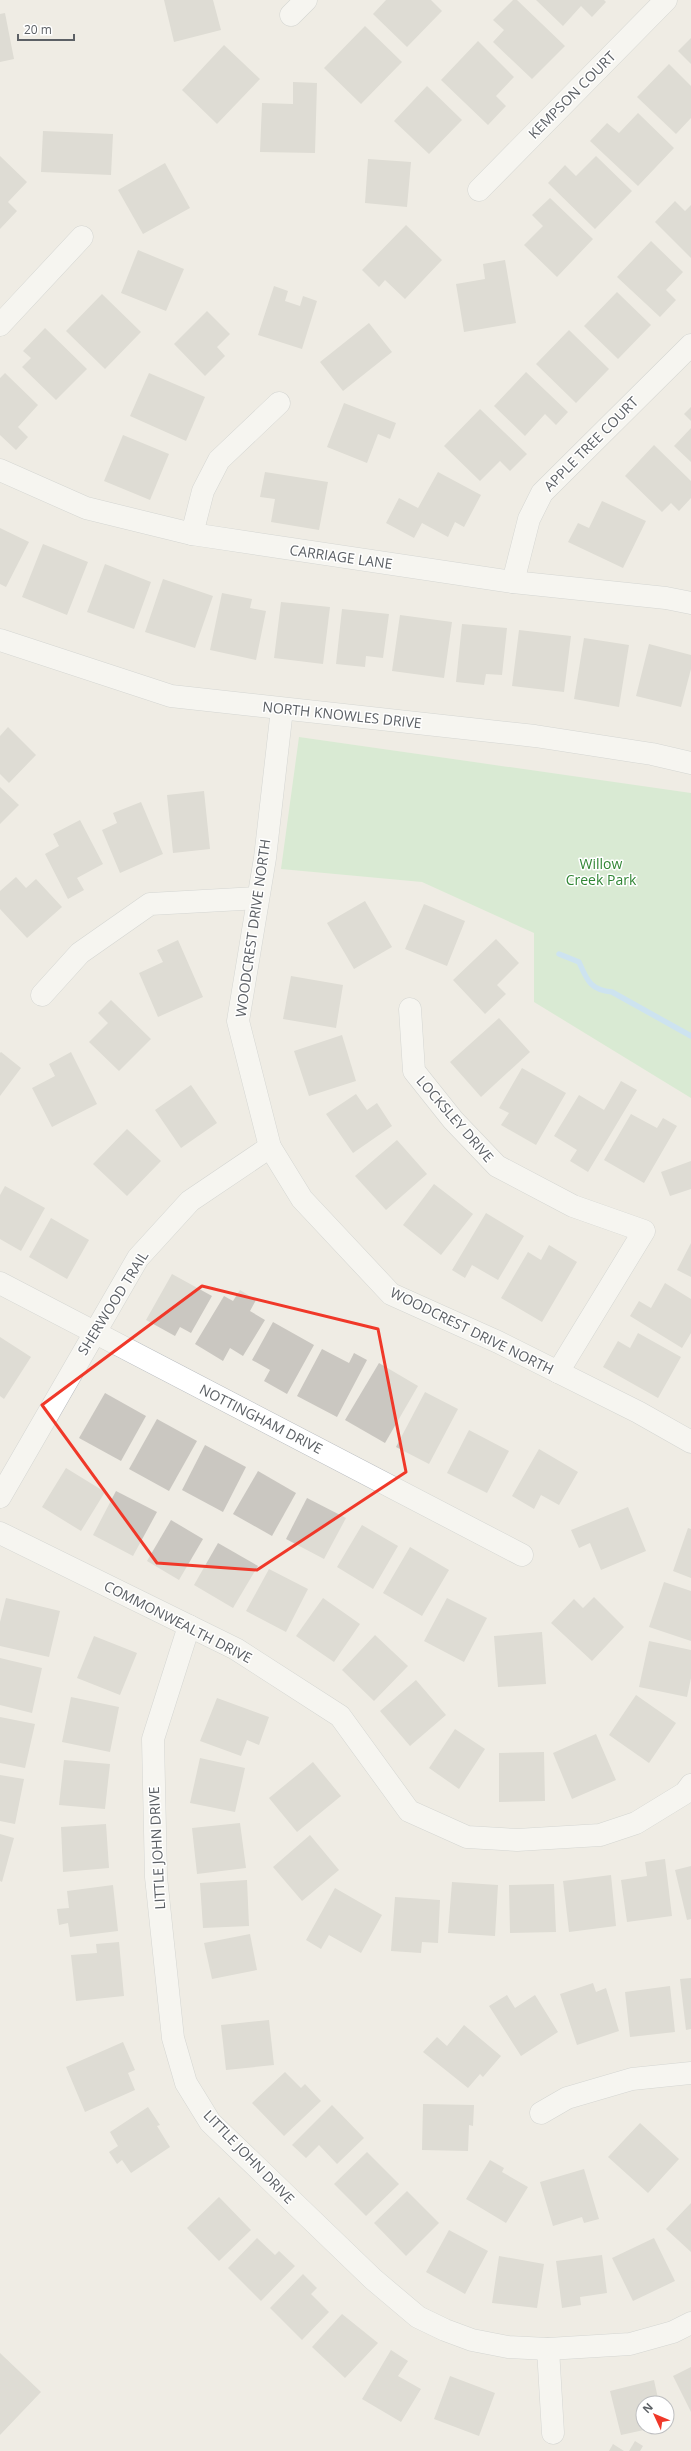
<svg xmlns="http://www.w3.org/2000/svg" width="691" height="2451" viewBox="0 0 691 2451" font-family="'Open Sans',sans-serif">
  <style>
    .green { fill: #bfe7bf }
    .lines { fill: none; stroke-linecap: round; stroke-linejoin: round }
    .stream { stroke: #a4d7ff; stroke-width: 5.5 }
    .building { fill: #cac7c1 }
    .minor-casing { stroke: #b6babe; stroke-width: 23 }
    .minor { stroke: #fff; stroke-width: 22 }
    .marked { fill: none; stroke: #f03829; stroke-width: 3; stroke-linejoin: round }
    .labels { text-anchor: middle; stroke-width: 3; stroke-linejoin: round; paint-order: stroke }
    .street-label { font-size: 14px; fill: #5c6065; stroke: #fff }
    .park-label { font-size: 14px; fill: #318635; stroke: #fff }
  </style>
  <rect width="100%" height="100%" fill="#efece4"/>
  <polygon class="green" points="299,737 691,793 691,1098 534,1002 534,933 422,882 281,869"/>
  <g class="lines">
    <path class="stream" d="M559,954L579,962C587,980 590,990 612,992L691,1036"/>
  </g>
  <g class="building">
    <polygon points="164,0 213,0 221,30 174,42"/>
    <polygon points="386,0 431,0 442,11 407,47 373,14"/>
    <polygon points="513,0 517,0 565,46 532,79 493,42 504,30 493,20"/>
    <polygon points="536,0 604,0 606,2 592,17 581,6 563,26"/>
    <polygon points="5,13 14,59 0,62 0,14"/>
    <polygon points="365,26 402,62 361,104 324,68"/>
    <polygon points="691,38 691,64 678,51"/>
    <polygon points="478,41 514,77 496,96 506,106 488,125 441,80"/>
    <polygon points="224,45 260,79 217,124 182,90"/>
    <polygon points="669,64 691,86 691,118 676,134 637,97"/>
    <polygon points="293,82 317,83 315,153 260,152 262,103 293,104"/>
    <polygon points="427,86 462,120 429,154 394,121"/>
    <polygon points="638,113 674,148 638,186 590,141 607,123 619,133"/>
    <polygon points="43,131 113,134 111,175 41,172"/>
    <polygon points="0,156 27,182 8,202 17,211 0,229"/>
    <polygon points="596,156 632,191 595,229 548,183 565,165 576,176"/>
    <polygon points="368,159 411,162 407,207 365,203"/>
    <polygon points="165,163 190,208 143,234 118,190"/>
    <polygon points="550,198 593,239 557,277 524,245 543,226 532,215"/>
    <polygon points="675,201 685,211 691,205 691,258 655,222"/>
    <polygon points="406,225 442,260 405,299 385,280 379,287 362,270"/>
    <polygon points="651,241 683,272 666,290 676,300 660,317 617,277"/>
    <polygon points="138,250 184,269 166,311 121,293"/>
    <polygon points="505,260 516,323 464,332 456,284 485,279 483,264"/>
    <polygon points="274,286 288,291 285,301 300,306 303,296 317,301 302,349 258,335"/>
    <polygon points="617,292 651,325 618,359 584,326"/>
    <polygon points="102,294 141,332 105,369 66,331"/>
    <polygon points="207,311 230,334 217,347 225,356 205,376 174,344"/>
    <polygon points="369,323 392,352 343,391 320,362"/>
    <polygon points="45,328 87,369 56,400 22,367 31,358 23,351"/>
    <polygon points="569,330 609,369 576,403 536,364"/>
    <polygon points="526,372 568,412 556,425 545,414 525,436 494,406"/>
    <polygon points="5,373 38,405 18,427 28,437 16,450 0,435 0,378"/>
    <polygon points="149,373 205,397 186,441 130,416"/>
    <polygon points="344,403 396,423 390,439 378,434 367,463 327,447"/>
    <polygon points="691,407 691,421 684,414"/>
    <polygon points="480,409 527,454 510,471 500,461 480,481 444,446"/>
    <polygon points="691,428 691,462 674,446"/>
    <polygon points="123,435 169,454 150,500 104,481"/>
    <polygon points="654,445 691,481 691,498 679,511 671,503 662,512 625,476"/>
    <polygon points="265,472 328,482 319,530 271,522 275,499 260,497"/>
    <polygon points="438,472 481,495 464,527 455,522 448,537 422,523 414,538 386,523 399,498 418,508"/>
    <polygon points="602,501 646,521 623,568 568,542 578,523 589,528"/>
    <polygon points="0,528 29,542 6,587 0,584"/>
    <polygon points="43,544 88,562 67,615 22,597"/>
    <polygon points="105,564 151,582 134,629 87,612"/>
    <polygon points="163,579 213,596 195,648 145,632"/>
    <polygon points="222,593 252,599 250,608 266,611 256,660 210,650"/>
    <polygon points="281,602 330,607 323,664 274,658"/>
    <polygon points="342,609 389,614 383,658 366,656 365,667 336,664"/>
    <polygon points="400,615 452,622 444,678 392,671"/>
    <polygon points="462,624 507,628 502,675 486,674 484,685 456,682"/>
    <polygon points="519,630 571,636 564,692 512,686"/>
    <polygon points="584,638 629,645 619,707 574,699"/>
    <polygon points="649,644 691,655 691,669 681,707 636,696"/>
    <polygon points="8,727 36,755 9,783 0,774 0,736"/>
    <polygon points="0,787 19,805 0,824"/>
    <polygon points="204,791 210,849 173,853 167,795"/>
    <polygon points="141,802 163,854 120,873 102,830 117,823 113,813"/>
    <polygon points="80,820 103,864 77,878 84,890 68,899 45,854 59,846 53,834"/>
    <polygon points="16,877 26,888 36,879 62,907 27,938 0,909 0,891"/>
    <polygon points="365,901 392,947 354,969 327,923"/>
    <polygon points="424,904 465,921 447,966 405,949"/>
    <polygon points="496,939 519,963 497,985 506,994 485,1014 453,980"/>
    <polygon points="178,940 203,997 158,1017 139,973 163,962 157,950"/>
    <polygon points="291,976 343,985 336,1028 283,1019"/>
    <polygon points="111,1000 151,1039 119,1071 89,1042 108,1023 98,1013"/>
    <polygon points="499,1018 530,1052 481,1097 450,1062"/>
    <polygon points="342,1035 356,1081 309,1096 294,1051"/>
    <polygon points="1,1052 21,1068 0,1096 0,1053"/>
    <polygon points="71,1052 97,1104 52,1127 32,1088 55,1076 49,1064"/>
    <polygon points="522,1068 566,1093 536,1145 501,1125 509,1113 499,1108"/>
    <polygon points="621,1081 637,1090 588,1172 570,1161 577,1150 554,1136 579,1095 604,1110"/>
    <polygon points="191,1085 217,1123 181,1148 155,1110"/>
    <polygon points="356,1094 367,1110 377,1103 392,1126 353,1153 326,1114"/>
    <polygon points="631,1114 657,1128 663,1118 677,1126 644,1183 604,1160"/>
    <polygon points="127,1129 161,1161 127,1196 93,1164"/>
    <polygon points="397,1140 427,1174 386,1210 355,1176"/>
    <polygon points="691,1161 691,1189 670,1196 661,1172"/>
    <polygon points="434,1184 473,1214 441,1255 403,1225"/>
    <polygon points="5,1186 45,1208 21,1251 0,1239 0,1195"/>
    <polygon points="486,1213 524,1236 498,1280 472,1265 465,1278 452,1270"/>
    <polygon points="51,1218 89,1240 67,1279 29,1257"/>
    <polygon points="691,1243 691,1277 677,1270"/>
    <polygon points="549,1245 577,1262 542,1322 501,1298 528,1252 541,1260"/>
    <polygon points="172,1274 212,1296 191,1333 180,1327 175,1336 146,1320"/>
    <polygon points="665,1283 691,1299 691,1333 682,1348 630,1316 639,1301 651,1308"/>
    <polygon points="240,1290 256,1300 250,1311 265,1320 243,1356 230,1348 223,1361 195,1344 224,1296 233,1301"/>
    <polygon points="273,1322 314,1345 287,1394 264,1381 270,1370 252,1360"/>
    <polygon points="638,1333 681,1357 658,1398 603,1367 618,1341 630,1348"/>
    <polygon points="0,1337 31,1357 4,1399 0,1396"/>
    <polygon points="322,1349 349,1363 354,1353 367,1360 337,1417 297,1396"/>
    <polygon points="379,1363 418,1386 385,1443 345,1420"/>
    <polygon points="425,1392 458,1409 429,1464 396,1447"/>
    <polygon points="105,1393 146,1416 121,1461 79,1438"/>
    <polygon points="157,1419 197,1441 169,1491 129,1469"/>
    <polygon points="469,1430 509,1451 487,1493 447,1473"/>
    <polygon points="205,1445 246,1467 223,1512 182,1490"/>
    <polygon points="539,1449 578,1472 559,1505 541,1495 534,1509 512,1496"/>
    <polygon points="66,1468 105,1492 81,1531 42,1507"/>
    <polygon points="258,1471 296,1493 272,1536 233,1514"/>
    <polygon points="116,1491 157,1512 133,1556 93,1535"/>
    <polygon points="307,1498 346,1518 324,1559 286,1539"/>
    <polygon points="628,1507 646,1551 601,1570 590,1543 579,1548 571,1530"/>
    <polygon points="171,1520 203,1539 179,1580 147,1561"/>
    <polygon points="362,1525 398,1546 373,1589 337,1567"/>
    <polygon points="688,1528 691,1529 691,1578 673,1571"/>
    <polygon points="218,1543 258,1566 233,1608 194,1585"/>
    <polygon points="410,1547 449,1570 422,1616 383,1593"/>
    <polygon points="269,1569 308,1589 286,1632 246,1611"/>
    <polygon points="664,1582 691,1591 691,1641 649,1627"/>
    <polygon points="594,1597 624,1627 592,1661 551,1623 574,1599 583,1608"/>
    <polygon points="6,1598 60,1611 49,1657 0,1646 0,1622"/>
    <polygon points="323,1598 360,1624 334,1662 296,1636"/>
    <polygon points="447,1598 487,1618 464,1662 424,1641"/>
    <polygon points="542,1632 546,1684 498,1687 494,1636"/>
    <polygon points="375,1635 408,1666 374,1701 342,1670"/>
    <polygon points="94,1636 137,1653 120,1695 77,1678"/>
    <polygon points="649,1641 691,1650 691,1678 687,1697 639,1687"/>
    <polygon points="0,1658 42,1668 32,1713 0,1705"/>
    <polygon points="416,1680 446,1715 410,1746 380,1711"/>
    <polygon points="636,1695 676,1723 649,1763 609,1735"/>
    <polygon points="71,1697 119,1707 110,1752 62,1742"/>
    <polygon points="217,1698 269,1717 259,1745 247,1740 241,1756 200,1741"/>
    <polygon points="0,1717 35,1724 25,1768 0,1763"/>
    <polygon points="455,1729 485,1749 459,1789 429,1768"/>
    <polygon points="596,1734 616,1780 572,1799 553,1753"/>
    <polygon points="544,1752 545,1801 499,1802 499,1753"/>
    <polygon points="200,1758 245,1768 235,1812 190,1803"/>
    <polygon points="64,1760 110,1764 105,1809 59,1805"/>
    <polygon points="313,1762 341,1796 297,1832 269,1798"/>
    <polygon points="0,1775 24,1779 15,1824 0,1821"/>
    <polygon points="240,1823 246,1868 197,1874 192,1828"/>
    <polygon points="106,1824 109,1868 63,1872 61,1827"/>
    <polygon points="0,1834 14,1838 2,1882 0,1881"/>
    <polygon points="310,1835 339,1870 302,1901 273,1867"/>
    <polygon points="665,1859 672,1916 627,1922 621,1880 647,1876 645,1862"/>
    <polygon points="691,1866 691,1919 687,1920 675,1870"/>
    <polygon points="611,1875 616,1926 569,1932 563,1881"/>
    <polygon points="247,1880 249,1926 203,1928 200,1883"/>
    <polygon points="452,1882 498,1885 495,1936 448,1933"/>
    <polygon points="554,1884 556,1932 510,1933 509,1885"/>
    <polygon points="113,1885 118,1931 70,1937 68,1923 59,1925 57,1909 69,1908 67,1891"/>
    <polygon points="335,1888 382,1915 361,1953 329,1935 321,1949 306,1940"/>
    <polygon points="395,1897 440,1900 438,1943 422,1942 421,1953 391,1951"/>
    <polygon points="250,1934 257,1970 212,1979 204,1943"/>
    <polygon points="119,1942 124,1996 76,2001 71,1955 97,1953 96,1944"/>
    <polygon points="691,1978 691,2029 686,2030 680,1979"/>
    <polygon points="593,1983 596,1992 606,1988 619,2031 577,2045 560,1994"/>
    <polygon points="670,1986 675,2032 630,2037 625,1992"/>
    <polygon points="507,1995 515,2008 535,1995 558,2032 521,2056 489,2006"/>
    <polygon points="269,2020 274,2065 226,2070 221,2025"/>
    <polygon points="464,2025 501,2056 483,2077 480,2074 468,2088 423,2052 437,2037 447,2046"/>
    <polygon points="123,2042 135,2070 128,2073 135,2090 85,2112 66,2067"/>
    <polygon points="285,2072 301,2088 305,2084 321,2101 284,2136 252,2103"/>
    <polygon points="423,2104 474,2105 473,2126 469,2125 468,2151 422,2150"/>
    <polygon points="332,2105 364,2138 337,2164 319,2145 306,2158 292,2145"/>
    <polygon points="148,2107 160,2125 157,2126 170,2147 131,2173 122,2160 117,2164 109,2152 118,2146 110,2132"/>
    <polygon points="640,2123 679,2159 648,2193 608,2157"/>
    <polygon points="367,2152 399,2184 366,2216 334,2184"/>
    <polygon points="490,2160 504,2168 502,2172 528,2187 506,2223 466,2199"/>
    <polygon points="584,2169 599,2219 584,2223 582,2217 553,2226 540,2182"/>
    <polygon points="407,2191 439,2223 406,2256 374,2223"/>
    <polygon points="219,2197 251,2230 219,2261 187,2228"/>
    <polygon points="691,2203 691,2252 666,2229"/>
    <polygon points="449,2230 488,2251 465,2294 426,2272"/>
    <polygon points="257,2238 275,2255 279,2251 295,2266 261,2301 228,2268"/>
    <polygon points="654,2238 675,2281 633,2301 612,2258"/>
    <polygon points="602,2255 607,2293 580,2297 581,2305 562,2308 556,2261"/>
    <polygon points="499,2256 544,2264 537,2308 492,2303"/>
    <polygon points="303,2274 317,2288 311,2294 329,2312 302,2340 270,2308"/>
    <polygon points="342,2314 378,2343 345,2378 312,2347"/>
    <polygon points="391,2350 408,2361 398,2376 421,2389 401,2422 362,2399"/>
    <polygon points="0,2353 41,2392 0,2435"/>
    <polygon points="691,2367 691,2412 673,2376"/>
    <polygon points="450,2376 495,2393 479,2436 434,2419"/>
    <polygon points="654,2380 659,2403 643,2403 643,2427 653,2428 621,2435 610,2391"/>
    <polygon points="635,2441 643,2446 640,2451 629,2451"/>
    <polygon points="613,2444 624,2451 609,2451"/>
  </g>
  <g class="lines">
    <defs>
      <g id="minor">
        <polyline points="291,15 306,0"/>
        <polyline points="479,190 666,0"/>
        <polyline points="0,325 82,237"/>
        <polyline points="0,470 86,508 192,534 513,582 666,598 691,603"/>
        <polyline points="192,534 203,491 219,460 279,403"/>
        <polyline points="513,582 529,519 542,493 691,345"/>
        <polyline points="0,640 171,696 535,736 652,754 691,763"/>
        <polyline points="282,709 265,858 238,1021 270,1147 302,1199 391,1294 498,1342 638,1412 691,1442"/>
        <polyline points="42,995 80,953 150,904 258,898"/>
        <polyline points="410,1009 414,1071 453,1120 497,1166 573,1206 644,1231 558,1372"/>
        <polyline points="0,1283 522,1555"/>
        <polyline points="0,1497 138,1258 190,1201 270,1147"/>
        <polyline points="0,1533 236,1649 340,1716 409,1811 467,1837 517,1840 600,1835 636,1823 685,1793 691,1785"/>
        <polyline points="189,1626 153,1739 156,1877 173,2038 186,2083 210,2122 373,2279 418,2317 445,2330 472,2340 508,2347 548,2349 630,2344 673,2332 691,2323"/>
        <polyline points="541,2113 567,2098 632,2079 691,2073"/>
        <polyline points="548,2349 553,2433"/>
      </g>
    </defs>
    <use href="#minor" class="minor-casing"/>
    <use href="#minor" class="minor"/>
  </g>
  <path d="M0 0H691V2451H0ZM202,1286L378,1329L406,1472L257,1570L157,1563L42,1405Z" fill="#efece4" fill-opacity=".55" fill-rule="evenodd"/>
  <path class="marked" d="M202,1286L378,1329L406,1472L257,1570L157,1563L42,1405Z"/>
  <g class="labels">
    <g class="street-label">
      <text transform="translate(572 95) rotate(-45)" y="5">KEMPSON COURT</text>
      <text transform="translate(591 444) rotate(-45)" y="5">APPLE TREE COURT</text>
      <text transform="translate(341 557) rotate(8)" y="5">CARRIAGE LANE</text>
      <text transform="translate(342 715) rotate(6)" y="5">NORTH KNOWLES DRIVE</text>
      <text transform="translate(253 928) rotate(-82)" y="5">WOODCREST DRIVE NORTH</text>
      <text transform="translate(455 1119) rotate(49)" y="5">LOCKSLEY DRIVE</text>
      <text transform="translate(113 1303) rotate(-58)" y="5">SHERWOOD TRAIL</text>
      <text transform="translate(472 1331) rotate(26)" y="5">WOODCREST DRIVE NORTH</text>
      <text transform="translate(261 1419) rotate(27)" y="5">NOTTINGHAM DRIVE</text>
      <text transform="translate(178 1622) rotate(27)" y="5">COMMONWEALTH DRIVE</text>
      <text transform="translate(157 1848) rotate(-93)" y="5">LITTLE JOHN DRIVE</text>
      <text transform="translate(249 2157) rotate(46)" y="5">LITTLE JOHN DRIVE</text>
    </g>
    <g class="park-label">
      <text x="601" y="869">Willow<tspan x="601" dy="16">Creek Park</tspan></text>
    </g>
  </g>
  <g transform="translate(655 2415) rotate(314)"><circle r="19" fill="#ffffff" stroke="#bebfc1"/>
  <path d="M0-3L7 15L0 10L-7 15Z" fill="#f03829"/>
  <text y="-6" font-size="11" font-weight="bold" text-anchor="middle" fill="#5c6065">N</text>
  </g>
  <path d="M18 34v6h56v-6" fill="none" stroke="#5c6065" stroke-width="2"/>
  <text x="24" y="34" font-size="12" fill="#5c6065" stroke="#ffffff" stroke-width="3" paint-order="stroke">20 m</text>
</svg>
